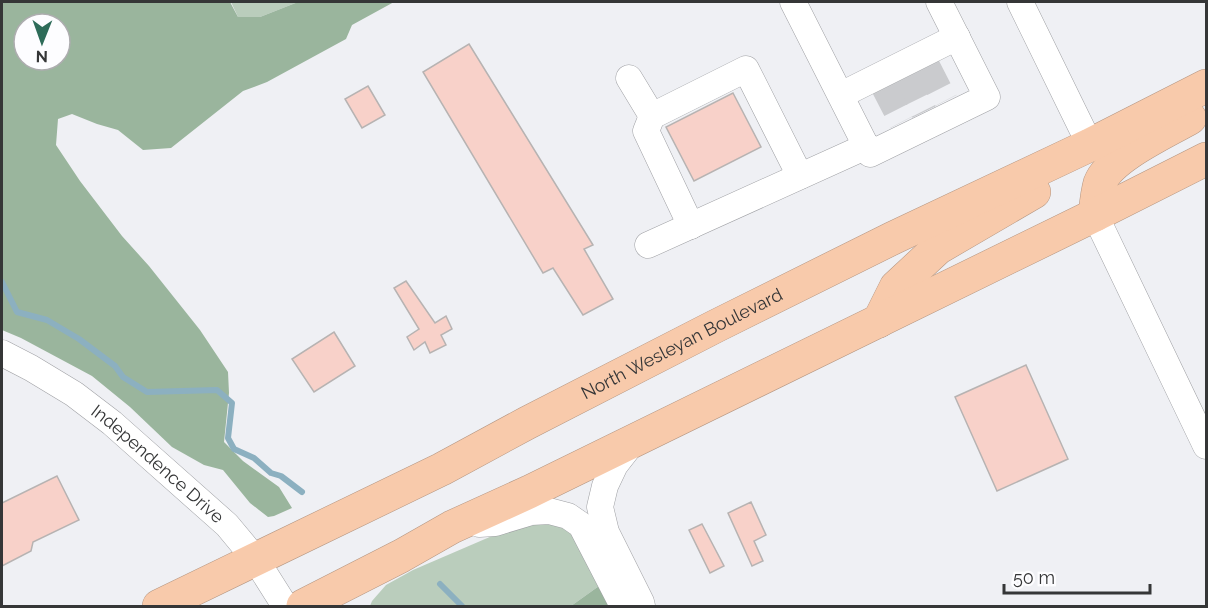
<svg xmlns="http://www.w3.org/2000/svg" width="1208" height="608" viewBox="0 0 1208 608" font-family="Raleway,sans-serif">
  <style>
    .green { fill: #bacdbc }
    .forest { fill: #9ab59d; fill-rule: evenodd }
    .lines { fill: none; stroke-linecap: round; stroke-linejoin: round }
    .stream { stroke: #8cb0c0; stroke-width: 6 }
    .building { fill: #f8d1c9; stroke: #b7b3b2; stroke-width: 1.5 }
    .minor-tunnel { stroke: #cacbce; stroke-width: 26; stroke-dasharray: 26 13; stroke-linecap: butt }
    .minor-casing { stroke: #9fa0a4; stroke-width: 27 }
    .highway-casing { stroke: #b49682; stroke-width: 34 }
    .minor { stroke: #fff; stroke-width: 26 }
    .highway { stroke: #f8caab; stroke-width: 33 }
    .labels { text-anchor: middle; stroke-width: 4.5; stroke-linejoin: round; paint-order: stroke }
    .street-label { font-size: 18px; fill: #353637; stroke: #fdfdff }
  </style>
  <rect width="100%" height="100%" fill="#eff0f4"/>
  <g class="green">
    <polygon points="231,2 298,2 260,17 238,17"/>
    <polygon points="539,521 558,523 573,531 599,586 571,606 370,606 372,601 386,585 413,570 515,526"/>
  </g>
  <g class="forest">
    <path d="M2,2H230L238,17H260L298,2H394L352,25L346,39L267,82L243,91L171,148L143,150L118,130L97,124L72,114L58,119L56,145L80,181L122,236L149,266L200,330L228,372L229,393L224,442L243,461L279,487L292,508L274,516L268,517L250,503L223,470L204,465L172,447L130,407L92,376L21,338L2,330ZM24,24H60V60H24Z"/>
    <polygon points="599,586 610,606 571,606"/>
  </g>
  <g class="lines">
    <g class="stream">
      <polyline points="2,282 17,312 47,320 79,339 115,366 123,377 147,392 217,390 232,403 228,438 234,449 254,458 271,473 281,476 302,492"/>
      <polyline points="440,584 462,606"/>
    </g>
  </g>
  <g class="building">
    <polygon points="469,44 593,245 584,249 613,299 583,315 553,268 543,273 423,72"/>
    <polygon points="368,86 385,115 362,128 345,99"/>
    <polygon points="733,93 761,147 694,181 666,127"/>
    <polygon points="406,281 435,323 446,316 452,329 441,335 446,345 430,353 425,342 414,350 407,337 419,329 394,288"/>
    <polygon points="334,332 355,366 314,392 292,359"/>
    <polygon points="1026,365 1068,459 997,491 955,397"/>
    <polygon points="57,476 79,520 33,542 31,551 2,566 2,503"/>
    <polygon points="751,502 766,535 754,541 763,561 752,566 728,513"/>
    <polygon points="702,524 724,566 710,573 689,530"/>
  </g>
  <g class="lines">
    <g class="minor-tunnel">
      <polyline points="927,66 945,101"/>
      <polyline points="906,76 924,112"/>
      <polyline points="884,87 902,122"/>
    </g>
    <defs>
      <g id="minor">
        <polyline points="793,2 870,154 987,97 939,2"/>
        <polyline points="1020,2 1090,145"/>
        <polyline points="629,78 652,116"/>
        <polyline points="841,95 957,37"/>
        <polyline points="1095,215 1206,446"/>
        <polyline points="691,226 646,131 652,116 746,69 800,176"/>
        <polyline points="648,245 867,146"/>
        <path id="s1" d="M2,353L31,368L74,394L112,423L227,525L256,560L285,606"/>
        <polyline points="633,442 615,465 605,486 600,507 606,532 641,602 642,606"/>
        <polyline points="479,524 495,523 531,512 549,511 568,516 581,525 623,606"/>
      </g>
      <g id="highway">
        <path d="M1095,215C1096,205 1097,193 1100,183C1110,157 1166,132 1190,118"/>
        <polyline points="879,321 896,287 938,248 1034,192"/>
        <path id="s2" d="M159,606L442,469L527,423L716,326L893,238L1090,145L1206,86"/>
        <polyline points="303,606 401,556 452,527 529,492 1095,215 1206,159"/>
      </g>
    </defs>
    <use href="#minor" class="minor-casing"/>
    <use href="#highway" class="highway-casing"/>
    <use href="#minor" class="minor"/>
    <use href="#highway" class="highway"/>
  </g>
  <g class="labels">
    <g class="street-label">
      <text dy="6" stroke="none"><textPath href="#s2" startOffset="585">North Wesleyan Boulevard</textPath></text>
      <text dy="6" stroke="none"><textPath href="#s1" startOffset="192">Independence Drive</textPath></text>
    </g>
  </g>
  <rect width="1208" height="608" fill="none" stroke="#353637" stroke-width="6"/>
  <g transform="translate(42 42) rotate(181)"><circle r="28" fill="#fdfdff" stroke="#adadaf" stroke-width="1.5"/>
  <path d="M0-4.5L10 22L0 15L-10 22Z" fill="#2e6c59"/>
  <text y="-9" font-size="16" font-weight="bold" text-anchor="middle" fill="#353637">N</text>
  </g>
  <path d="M1004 584v9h146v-9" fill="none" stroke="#353637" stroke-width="3"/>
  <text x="1013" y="584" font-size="18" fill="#353637" stroke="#fdfdff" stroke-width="4.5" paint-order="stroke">50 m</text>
</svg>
